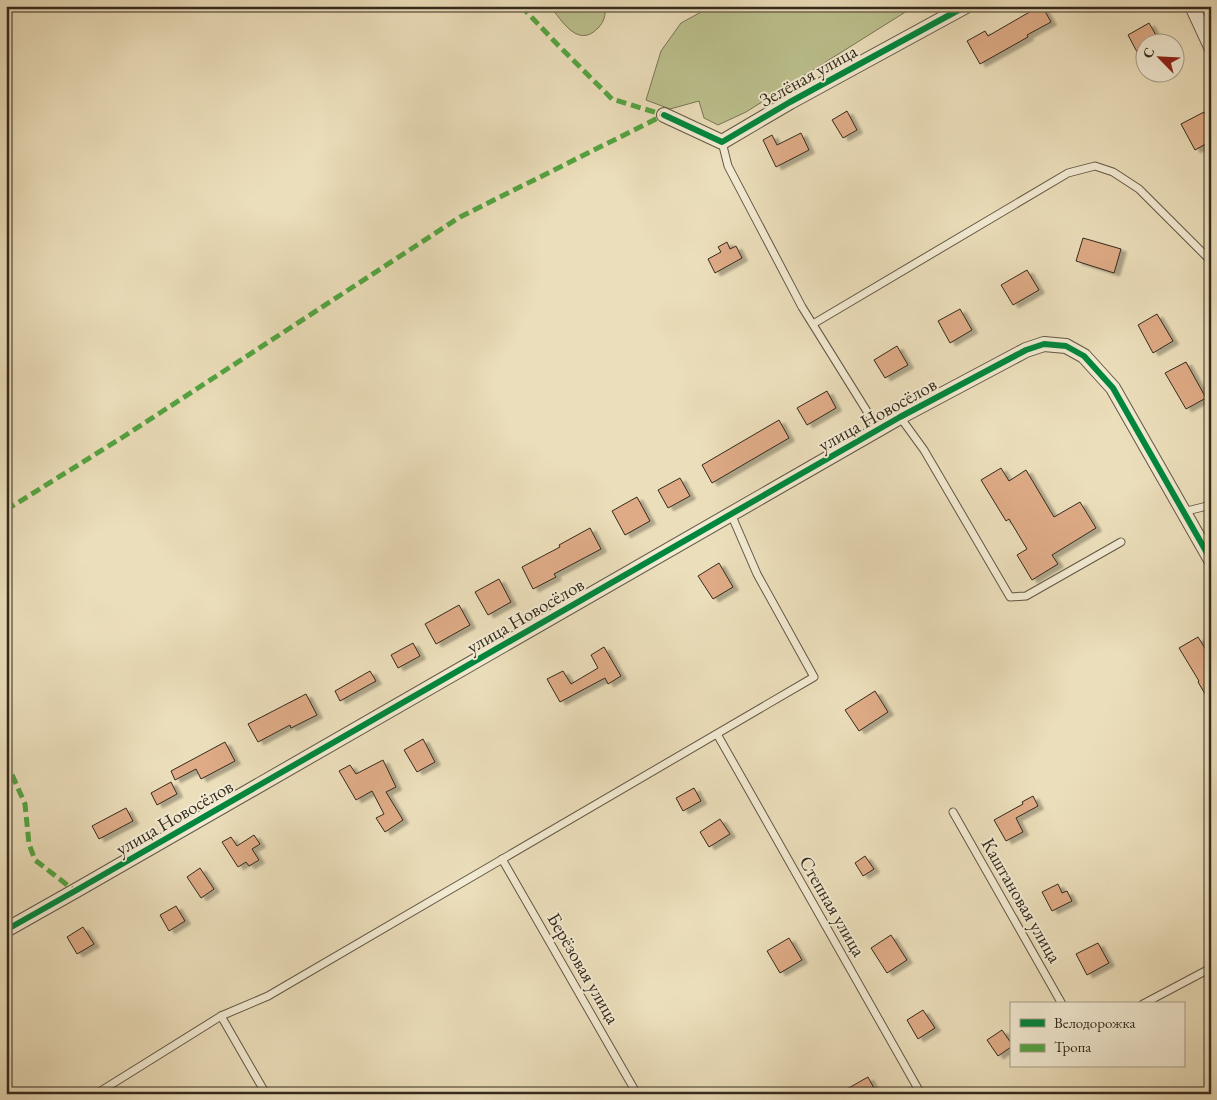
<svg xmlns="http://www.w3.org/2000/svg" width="1217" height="1100" viewBox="0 0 1217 1100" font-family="'EB Garamond',serif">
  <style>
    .green { fill: #bbc08d; stroke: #787555 }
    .building { fill: #deab86; stroke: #342a1d; filter: url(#shadow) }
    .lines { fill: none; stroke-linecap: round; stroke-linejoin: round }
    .lane-casing { stroke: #625744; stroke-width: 9 }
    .street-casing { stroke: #625744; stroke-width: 16 }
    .lane { stroke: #f2ead2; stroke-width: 7 }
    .street { stroke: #f2ead2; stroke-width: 14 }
    .quiet { stroke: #53a441; stroke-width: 5; stroke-dasharray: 10 5; stroke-linecap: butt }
    .cycleway-casing { stroke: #f2ead2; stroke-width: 9 }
    .cycleway { stroke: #00873e; stroke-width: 6 }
    .labels { text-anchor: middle; stroke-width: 4; stroke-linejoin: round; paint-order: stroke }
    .street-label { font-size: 19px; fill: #342a1d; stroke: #f2ead2 }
  </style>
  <defs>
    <filter id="shadow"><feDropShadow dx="5.5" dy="3" stdDeviation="1" flood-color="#0004"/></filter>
  </defs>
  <rect width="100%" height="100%" fill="#ebdeba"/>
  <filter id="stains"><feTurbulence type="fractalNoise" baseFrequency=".004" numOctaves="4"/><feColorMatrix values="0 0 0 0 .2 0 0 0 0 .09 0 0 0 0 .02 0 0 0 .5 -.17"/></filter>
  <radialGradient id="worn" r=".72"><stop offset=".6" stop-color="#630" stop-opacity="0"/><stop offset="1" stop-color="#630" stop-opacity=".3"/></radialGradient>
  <g class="green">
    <path d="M550,6H605C606,15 604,22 598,28C578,49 562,21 550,6Z"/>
    <polygon points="712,6 915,6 746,112 718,125 704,118 699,101 670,109 646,100 661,51 681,23"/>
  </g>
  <g class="building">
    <polygon points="1040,6 1042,6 1051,22 1027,35 1028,37 980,64 967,41 985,31 988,36"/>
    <polygon points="1149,23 1160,42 1144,42 1144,65 1128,35"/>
    <polygon points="847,111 857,130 843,138 832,120"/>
    <polygon points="1204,112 1211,124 1211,141 1195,150 1181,124"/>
    <polygon points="801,133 809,150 776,167 763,140 772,135 777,145"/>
    <polygon points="1083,238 1121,249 1114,273 1076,261"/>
    <polygon points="727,242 730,249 736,246 742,258 715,273 708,259 721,252 718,247"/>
    <polygon points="1027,270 1039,290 1013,305 1001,285"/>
    <polygon points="960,309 972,330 950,343 938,321"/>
    <polygon points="1157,314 1173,341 1153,353 1138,325"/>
    <polygon points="897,346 908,365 885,378 874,360"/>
    <polygon points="1186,362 1206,398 1186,409 1165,373"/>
    <polygon points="827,391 836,408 807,425 797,408"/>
    <polygon points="779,420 789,438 712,483 702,465"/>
    <polygon points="1001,468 1009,481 1026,470 1054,517 1080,502 1096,528 1052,555 1058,564 1032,580 1017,555 1027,549 1009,519 1006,521 981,480"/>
    <polygon points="680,478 690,496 668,508 658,490"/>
    <polygon points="637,497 650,521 625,535 612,511"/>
    <polygon points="590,528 601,549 554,574 556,577 533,589 522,567 560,547 559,545"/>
    <polygon points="719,563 733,587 713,599 698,576"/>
    <polygon points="499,579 511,602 488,615 475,592"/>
    <polygon points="459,605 470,625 436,644 425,624"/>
    <polygon points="1198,637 1211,658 1211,704 1198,682 1199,681 1179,648"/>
    <polygon points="413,643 420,656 398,668 391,655"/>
    <polygon points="604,647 621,676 608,684 605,678 560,702 547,679 563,671 571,684 598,668 591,655"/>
    <polygon points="370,671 376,681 340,701 335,691"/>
    <polygon points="875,691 888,712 859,731 845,710"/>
    <polygon points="306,694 317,715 291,728 290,725 258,742 248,724"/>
    <polygon points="423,739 435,762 417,772 404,750"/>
    <polygon points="225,742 235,761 201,779 196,769 175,780 171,771"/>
    <polygon points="383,760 396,787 386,792 403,820 385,832 376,818 384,814 372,791 356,800 339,771 350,765 356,774"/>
    <polygon points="171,782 177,794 157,805 151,793"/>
    <polygon points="694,788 701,801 683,811 676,798"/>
    <polygon points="1033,796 1038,806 1016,818 1023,832 1006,841 994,820 1023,804 1022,802"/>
    <polygon points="126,808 133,821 99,839 92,826"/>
    <polygon points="720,819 730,834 709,847 700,832"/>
    <polygon points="254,835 260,844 252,849 259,860 249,866 246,862 238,867 222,842 231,837 237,846"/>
    <polygon points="865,856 874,869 863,876 855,863"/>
    <polygon points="200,868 214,889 201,898 187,877"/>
    <polygon points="1058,884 1062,893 1067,891 1072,901 1052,911 1042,892"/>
    <polygon points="176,906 185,921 169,931 160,915"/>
    <polygon points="83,927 94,944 77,954 67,937"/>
    <polygon points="891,935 907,960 887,973 871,948"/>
    <polygon points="789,938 802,960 780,973 767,951"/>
    <polygon points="1098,943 1109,963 1087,975 1076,954"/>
    <polygon points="923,1010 935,1028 918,1039 907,1020"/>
    <polygon points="1002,1030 1011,1043 1011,1047 998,1056 987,1040"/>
    <polygon points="868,1077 877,1094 838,1094"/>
  </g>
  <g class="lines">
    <defs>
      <g id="lane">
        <polyline points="722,142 728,166 802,307 878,429"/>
        <polyline points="813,324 1068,173 1095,166 1113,172 1139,189 1211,261"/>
        <polyline points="900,417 924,450 1010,597 1026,596 1121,542"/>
        <polyline points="1183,512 1211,505"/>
        <polyline points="717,734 921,1094"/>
        <polyline points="953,812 1062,1004"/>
        <polyline points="502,859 637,1094"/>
        <polyline points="1143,1004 1211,968"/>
        <polyline points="221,1016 266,1094"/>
        <polyline points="96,1094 221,1016 268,996 814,677 757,574 731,514"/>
      </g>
      <g id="street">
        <polyline points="1192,6 1211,47"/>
        <polyline points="664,115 722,142 790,102 966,6"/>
        <polyline points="6,930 75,891 900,417 1026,350 1044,344 1066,346 1084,356 1113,388 1211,560"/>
      </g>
    </defs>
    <use href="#lane" class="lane-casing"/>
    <use href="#street" class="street-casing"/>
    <use href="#lane" class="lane"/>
    <use href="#street" class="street"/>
    <g class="quiet">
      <polyline points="521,6 557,44 612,99 664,115"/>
      <polyline points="6,510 123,437 460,217 664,115"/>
      <polyline points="6,761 25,804 29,844 35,860 75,891"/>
    </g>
    <defs>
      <g id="cycleway">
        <polyline points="664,115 722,142 790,102 966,6"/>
        <polyline points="6,930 75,891 900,417 1026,350 1044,344 1066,346 1084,356 1113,388 1211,560"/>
      </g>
    </defs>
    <use href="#cycleway" class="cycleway-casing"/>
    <use href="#cycleway" class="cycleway"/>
  </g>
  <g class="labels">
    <g class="street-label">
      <text transform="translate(808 75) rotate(-29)" y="7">Зелёная улица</text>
      <text transform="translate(877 414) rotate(-29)" y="7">улица Новосёлов</text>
      <text transform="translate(525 615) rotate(-30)" y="7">улица Новосёлов</text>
      <text transform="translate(174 817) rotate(-30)" y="7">улица Новосёлов</text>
      <text transform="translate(1022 900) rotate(60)" y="7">Каштановая улица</text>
      <text transform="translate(833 906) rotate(60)" y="7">Степная улица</text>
      <text transform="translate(584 968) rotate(60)" y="7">Берёзовая улица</text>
    </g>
  </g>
  <rect width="1217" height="1100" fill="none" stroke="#ebdeba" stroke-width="25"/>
  <rect x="8" y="8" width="1202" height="1085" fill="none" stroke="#342a1d" stroke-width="2.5"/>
  <rect x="12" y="12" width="1192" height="1075" fill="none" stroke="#342a1d"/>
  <rect x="1010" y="1002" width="175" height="65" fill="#f2ead2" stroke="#a69d8a"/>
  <rect x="1020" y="1019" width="25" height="8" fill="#00873e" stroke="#a69d8a"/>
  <text x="1054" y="1028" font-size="15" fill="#342a1d">Велодорожка</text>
  <rect x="1020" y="1044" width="25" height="8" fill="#53a441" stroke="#a69d8a"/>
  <text x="1054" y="1052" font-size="15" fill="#342a1d">Тропа</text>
  <g transform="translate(1160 58) rotate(294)"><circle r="24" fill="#f2ead2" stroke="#a69d8a"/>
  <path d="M0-4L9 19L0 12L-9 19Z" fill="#8f2418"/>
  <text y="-8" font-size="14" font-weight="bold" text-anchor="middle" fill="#342a1d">С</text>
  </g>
  <rect width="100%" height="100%" filter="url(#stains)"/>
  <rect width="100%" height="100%" fill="url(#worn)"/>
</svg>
